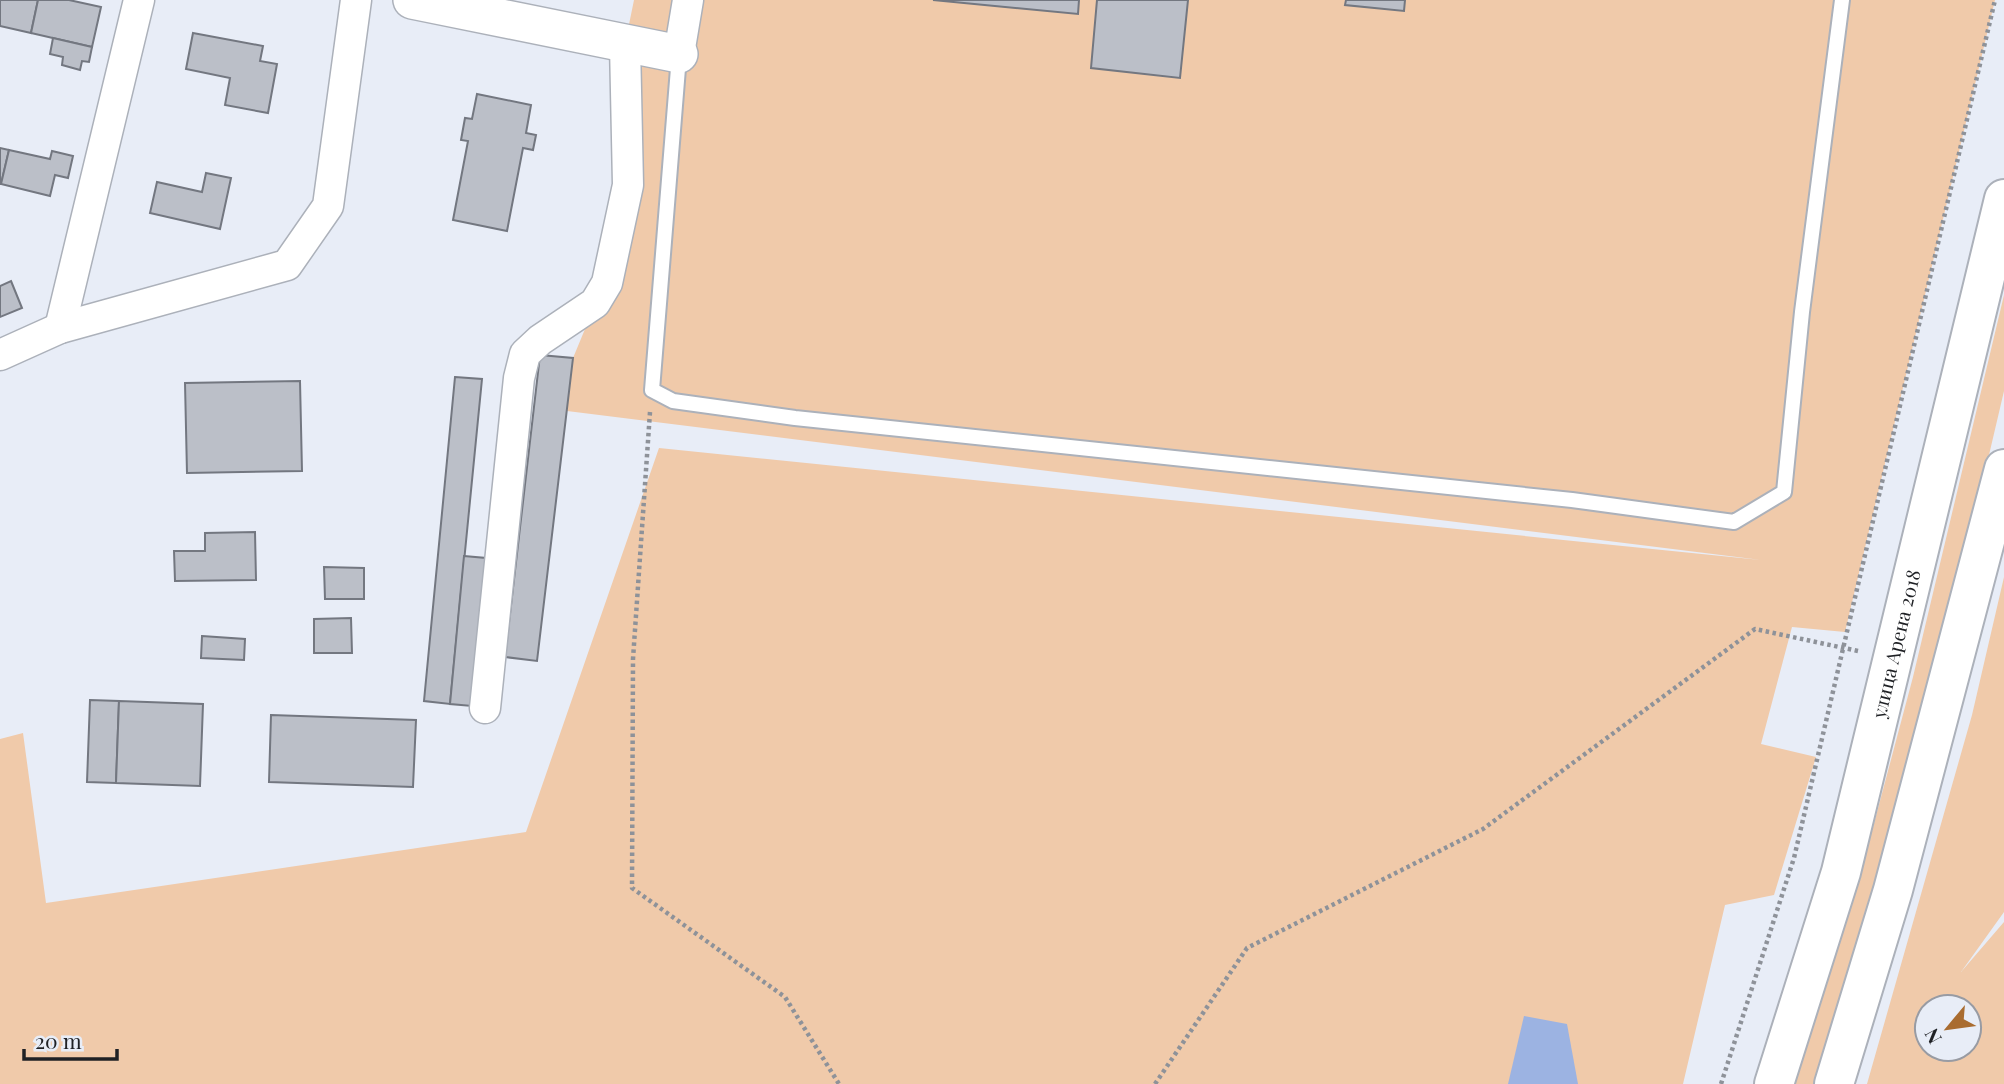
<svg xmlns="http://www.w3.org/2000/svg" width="2004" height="1084" viewBox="0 0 2004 1084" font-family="'Playfair Display',serif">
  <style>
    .green { fill: #f0caaa; fill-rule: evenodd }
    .water { fill: #9cb3e2 }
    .building { fill: #bbbfc8; stroke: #737780; stroke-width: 2 }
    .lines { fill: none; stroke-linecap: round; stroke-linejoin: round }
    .service-casing { stroke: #acb1ba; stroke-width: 18 }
    .minor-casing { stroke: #acb1ba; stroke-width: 33 }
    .tertiary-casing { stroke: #acb1ba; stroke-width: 40 }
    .primary-casing { stroke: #acb1ba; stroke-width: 42 }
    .path { stroke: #8e9299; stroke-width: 4.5; stroke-dasharray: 3.5 3.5; stroke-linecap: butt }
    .service { stroke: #fff; stroke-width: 14 }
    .minor { stroke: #fff; stroke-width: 30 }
    .tertiary { stroke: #fff; stroke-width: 37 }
    .primary { stroke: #fff; stroke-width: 38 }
    .labels { text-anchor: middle; stroke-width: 7; stroke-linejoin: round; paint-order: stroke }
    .street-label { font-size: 19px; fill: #1f2125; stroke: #e8edf7 }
  </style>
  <rect width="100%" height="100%" fill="#e8edf7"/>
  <g class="green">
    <polygon points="634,0 1995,0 1845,632 1792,627 1761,744 1816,757 1774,895 1725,905 1683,1084 0,1084 0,739 23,733 46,903 526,832 659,448 1761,560 567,411 573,358 612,264 625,44"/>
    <polygon points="2004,295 2004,391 1963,566 1820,1084 1795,1084 1868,846 1913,677"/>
    <path d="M2004,577V912L1961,972L2004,922V1084H1867L1972,715ZM1927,1007H1969V1049H1927Z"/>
  </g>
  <polygon class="water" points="1524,1016 1567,1024 1578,1084 1508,1084"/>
  <g class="building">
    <polygon points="0,0 38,0 31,33 0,26"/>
    <polygon points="38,0 69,0 101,7 92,47 31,33"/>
    <polygon points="933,0 1079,0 1078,14"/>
    <polygon points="1097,0 1188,0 1180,78 1091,68"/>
    <polygon points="1346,0 1405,0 1404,11 1345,5"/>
    <polygon points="193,33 263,46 260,61 277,64 268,113 225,105 230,78 186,69"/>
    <polygon points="53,38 92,47 89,62 82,61 80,70 62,65 63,57 50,54"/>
    <polygon points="477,94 531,105 526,133 536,135 533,150 523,148 507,231 453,220 468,141 461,140 465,118 472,119"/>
    <polygon points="0,148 9,150 1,184 0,184"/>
    <polygon points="9,150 50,159 52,151 73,156 68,178 55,175 50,196 1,184"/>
    <polygon points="206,173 231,178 220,229 150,213 157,182 202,192"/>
    <polygon points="11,281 22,308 0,317 0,286"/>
    <polygon points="540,355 573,358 537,661 505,657"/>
    <polygon points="455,377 482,379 450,704 424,701"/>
    <polygon points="300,381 302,471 187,473 185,383"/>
    <polygon points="255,532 256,580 175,581 174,551 205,551 205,533"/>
    <polygon points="464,556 486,558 472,706 450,704"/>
    <polygon points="324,567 364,568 364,599 325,599"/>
    <polygon points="351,618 352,653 314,653 314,619"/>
    <polygon points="202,636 245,639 244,660 201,658"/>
    <polygon points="90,700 119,701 116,783 87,782"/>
    <polygon points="119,701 203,704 200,786 116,783"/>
    <polygon points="271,715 416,720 413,787 269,782"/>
  </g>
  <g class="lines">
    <defs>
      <polyline id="service" points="679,56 652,390 673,401 795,418 1572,500 1734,522 1784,492 1802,312 1842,0"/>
      <g id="minor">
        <polyline points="679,54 688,0"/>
        <polyline points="60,328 139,0"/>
        <polyline points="0,355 60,328 287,265 328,206 356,0"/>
        <polyline points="485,708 519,378 525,354 540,340 595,303 607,283 628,185 625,44"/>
      </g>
      <polyline id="tertiary" points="412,0 679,54"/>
      <g id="primary">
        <path id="s1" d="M1774,1084L1841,872L2004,199"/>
        <polyline points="1834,1084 1893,890 2004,469"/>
      </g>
    </defs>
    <use href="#service" class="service-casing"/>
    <use href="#minor" class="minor-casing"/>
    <use href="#tertiary" class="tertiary-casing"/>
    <use href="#primary" class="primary-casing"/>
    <g class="path">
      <polyline points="650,412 633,659 632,888 785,997 839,1084"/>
      <polyline points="1155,1084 1247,948 1483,829 1755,629 1858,651"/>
      <polyline points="1721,1084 1794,858 1995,0"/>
    </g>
    <use href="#service" class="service"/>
    <use href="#minor" class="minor"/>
    <use href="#tertiary" class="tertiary"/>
    <use href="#primary" class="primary"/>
  </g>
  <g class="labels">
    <g class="street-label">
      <text dy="7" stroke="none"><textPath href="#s1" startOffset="457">улица Арена 2018</textPath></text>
    </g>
  </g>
  <g transform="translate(1948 1028) rotate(241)"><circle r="33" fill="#e8edf7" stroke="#989ba3" stroke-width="2"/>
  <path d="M0-5L12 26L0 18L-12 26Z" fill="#a96c30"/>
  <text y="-10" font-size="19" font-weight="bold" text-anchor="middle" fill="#1f2125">N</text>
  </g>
  <path d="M24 1049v10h93v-10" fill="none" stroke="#1f2125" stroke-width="3.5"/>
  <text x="35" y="1049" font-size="21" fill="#1f2125" stroke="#e8edf7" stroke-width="5" paint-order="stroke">20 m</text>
</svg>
